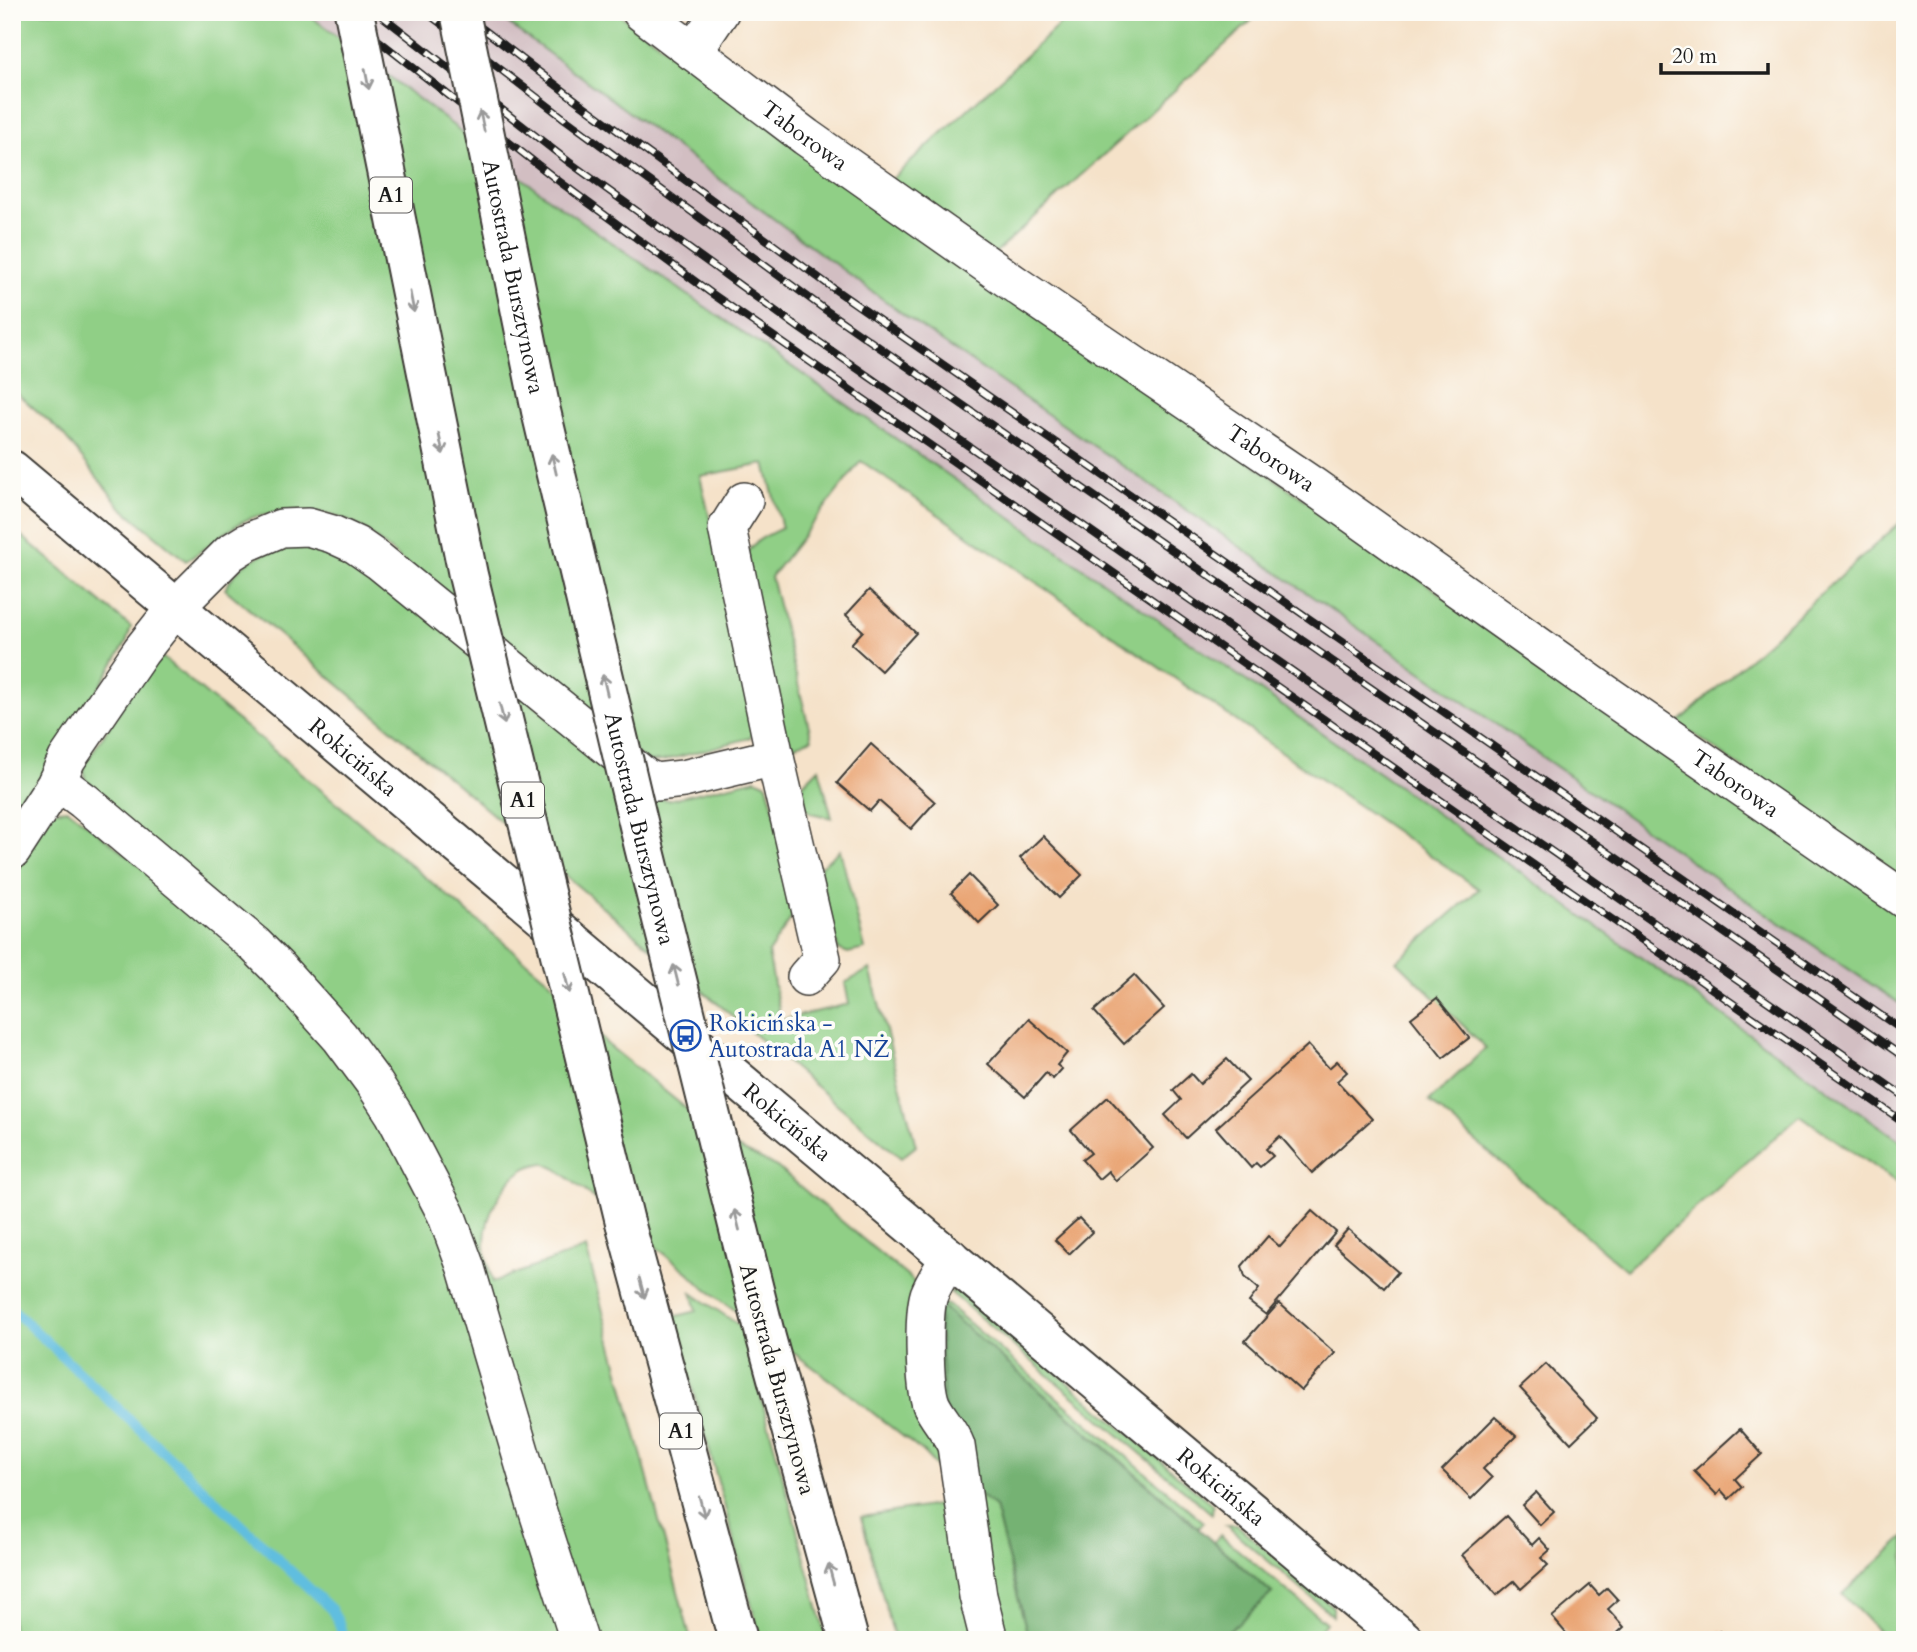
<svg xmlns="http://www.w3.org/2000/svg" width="1917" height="1652" viewBox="0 0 1917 1652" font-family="Cardo,serif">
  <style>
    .industrial { fill: #d2bec2 }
    .green { fill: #90cf86; stroke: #567651; stroke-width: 2 }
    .forest { fill: #74b273; stroke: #486748; stroke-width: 2 }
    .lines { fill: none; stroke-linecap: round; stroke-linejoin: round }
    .stream { stroke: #60bedf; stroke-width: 10 }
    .building { fill: #e9a371 }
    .minor-casing { stroke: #3d3a36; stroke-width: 40 }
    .major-casing { stroke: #3d3a36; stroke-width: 42 }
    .highway-casing { stroke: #3d3a36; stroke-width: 42 }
    .minor { stroke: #fff; stroke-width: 37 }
    .major { stroke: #fff; stroke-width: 38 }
    .highway { stroke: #fff; stroke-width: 38 }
    .rail-casing { stroke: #1c1c1c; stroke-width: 8 }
    .rail { stroke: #fdfcf7; stroke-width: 5; stroke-dasharray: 16; stroke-linecap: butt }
    .highway-bridge-casing { stroke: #3d3a36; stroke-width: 42; stroke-linecap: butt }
    .highway-bridge { stroke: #fff; stroke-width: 38 }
    .oneway { stroke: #999 }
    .labels { text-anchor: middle; stroke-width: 7; stroke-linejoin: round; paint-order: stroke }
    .shield { fill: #fdfcf7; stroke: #605f5e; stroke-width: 2 }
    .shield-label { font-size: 21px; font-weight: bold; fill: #1c1c1c }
    .street-label { font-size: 23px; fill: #1c1c1c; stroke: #fdfcf7 }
    .transit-label { font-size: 23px; fill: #164399; stroke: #fdfcf7; text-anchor: start }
  </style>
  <rect width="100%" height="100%" fill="#fdfcf7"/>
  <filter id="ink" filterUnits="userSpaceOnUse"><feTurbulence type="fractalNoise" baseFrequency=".0143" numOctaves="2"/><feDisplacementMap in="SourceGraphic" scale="14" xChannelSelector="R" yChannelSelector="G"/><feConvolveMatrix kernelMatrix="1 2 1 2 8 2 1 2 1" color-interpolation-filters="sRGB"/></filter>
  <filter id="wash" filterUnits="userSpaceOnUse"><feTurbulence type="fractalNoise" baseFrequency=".00686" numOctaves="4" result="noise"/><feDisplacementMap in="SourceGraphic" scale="28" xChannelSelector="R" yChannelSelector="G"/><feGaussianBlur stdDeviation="1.57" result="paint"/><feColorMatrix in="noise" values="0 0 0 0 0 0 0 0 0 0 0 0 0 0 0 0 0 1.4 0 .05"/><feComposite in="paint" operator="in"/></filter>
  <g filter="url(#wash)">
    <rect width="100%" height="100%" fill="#f5e2c9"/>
    <polygon class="industrial" points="305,12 495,12 517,30 911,320 1410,664 1742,897 1873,985 1905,1007 1905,1144 1378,772 552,201 372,65"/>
    <g class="green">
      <path d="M12,12H305L552,201L1378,772L1905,1144V1188L1800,1115L1626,1270L1429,1101L1486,1048L1397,961L1479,889L861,461L771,577L812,739L786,749L746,554C754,540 768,535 782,528L765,464L700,476L758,726L750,738L663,761L647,762L365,530C358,526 349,520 341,518C317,509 267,509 244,521C223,532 207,549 186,561L121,507L61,432L12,389Z"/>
      <polygon points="495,12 616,12 1012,297 1905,915 1905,1007 1742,897 1410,664 911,320 517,30"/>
      <polygon points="1073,12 1261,12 994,254 890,181"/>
      <polygon points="1905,518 1905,883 1678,723"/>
      <polygon points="12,528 131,627 126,643 12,833"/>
      <path d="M287,545L307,547L372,572L647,796L668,800L756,779L767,784L800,905L768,953L781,1020L849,1004L845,983L870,969L916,1146L901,1158L225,589C241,559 257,557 287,545Z"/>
      <path d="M162,657L565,994L607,1044L731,1145L777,1167L938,1302L948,1305L1204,1522L1199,1528L938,1303L973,1490L995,1507L1029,1640H895L861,1517L949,1503L944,1479L939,1469L924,1453L836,1384L702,1286L689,1273L557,1169L544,1163C537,1164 529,1166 523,1170C502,1183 486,1215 485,1240C484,1254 489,1269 493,1282L586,1248L691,1640H12V871L51,812L56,810L68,809L235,940L410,1125L85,779L84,768L86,762L145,671Z"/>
      <polygon points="819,768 832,818 811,813 804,806 803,784"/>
      <polygon points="840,850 865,949 848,953 838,949 819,871 821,866"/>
      <polygon points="949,1291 958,1291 984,1312 1213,1505 1212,1514"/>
      <polygon points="692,1293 742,1327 827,1640 761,1640 673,1317 697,1311"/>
      <polygon points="1226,1525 1237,1525 1333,1607 1333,1616"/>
      <polygon points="1220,1535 1326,1623 1319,1632 1328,1640 1219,1640 1272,1593 1214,1542"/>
      <polygon points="1905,1537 1905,1640 1887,1640 1842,1594"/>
    </g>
    <polygon class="forest" points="938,1303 1272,1593 1219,1640 1029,1640 995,1507 973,1490 944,1409"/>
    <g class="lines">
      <polyline class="stream" points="12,1309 331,1609 339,1623 344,1640"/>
    </g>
    <g id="blocks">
      <g class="building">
        <polygon points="869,590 916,633 881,671 851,644 863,631 846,615"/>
        <polygon points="871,744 935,802 911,829 879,801 870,811 837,783"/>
        <polygon points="1043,836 1082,875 1059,898 1020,858"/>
        <polygon points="969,875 998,905 979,923 951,893"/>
        <polygon points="1134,975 1164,1008 1124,1044 1094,1011"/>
        <polygon points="1437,998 1469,1038 1443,1058 1411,1018"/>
        <polygon points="1029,1019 1067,1053 1057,1065 1062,1069 1053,1079 1046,1073 1025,1097 988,1064"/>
        <polygon points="1308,1045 1329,1068 1337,1061 1347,1072 1337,1081 1372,1119 1312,1173 1280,1136 1266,1149 1273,1156 1260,1167 1256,1163 1251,1168 1216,1128"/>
        <polygon points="1227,1059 1248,1081 1186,1138 1165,1115 1181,1100 1173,1090 1191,1074 1200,1084"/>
        <polygon points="1108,1097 1153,1148 1116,1181 1108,1171 1099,1179 1082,1160 1091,1153 1071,1130"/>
        <polygon points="1312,1211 1336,1232 1266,1315 1249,1302 1259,1289 1245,1277 1242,1266 1268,1236 1280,1247"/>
        <polygon points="1079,1218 1092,1232 1069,1254 1055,1240"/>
        <polygon points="1348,1229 1398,1272 1384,1288 1334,1245"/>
        <polygon points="1279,1303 1335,1353 1301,1391 1245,1341"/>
        <polygon points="1546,1364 1597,1418 1571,1443 1520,1388"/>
        <polygon points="1495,1417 1516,1436 1483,1469 1492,1478 1471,1499 1442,1470"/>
        <polygon points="1740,1429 1762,1454 1735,1479 1742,1487 1729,1499 1721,1490 1717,1495 1694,1471"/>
        <polygon points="1536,1492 1554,1512 1540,1525 1522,1505"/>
        <polygon points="1506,1516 1532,1545 1539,1538 1550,1550 1541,1558 1548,1565 1521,1589 1514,1581 1497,1595 1462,1555"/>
        <polygon points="1590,1585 1599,1595 1607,1588 1618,1600 1608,1609 1624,1627 1610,1640 1572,1640 1552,1617"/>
        <polygon points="1720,1631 1728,1640 1710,1640"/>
      </g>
    </g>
  </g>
  <g filter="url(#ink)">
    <use href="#blocks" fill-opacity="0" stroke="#3d3a36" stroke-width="2"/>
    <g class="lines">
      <defs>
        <g id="minor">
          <path id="s1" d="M641,12L806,137L1019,287L1313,486L1598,688L1905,900"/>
          <polyline points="693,52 720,12"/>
          <polyline points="744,501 727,528 775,757 822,959 806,977"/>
          <polyline points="57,781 84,801 254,944 277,967 340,1037 374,1083 394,1114 446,1214 466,1268 537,1509 579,1640"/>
          <polyline points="12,851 55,785 67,759 141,651 175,608 230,553 246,543 281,528 308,527 332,534 356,545 379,561 645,777 656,782 683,779 775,757"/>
          <path d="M950,1257C943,1269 934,1282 929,1295C923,1314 924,1385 931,1404C938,1419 950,1430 956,1446L978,1596L989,1640"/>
        </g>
        <g id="major">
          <path id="s2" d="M12,470L1404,1640"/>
        </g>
        <g id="highway">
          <polyline points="625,1222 738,1640"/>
          <polyline points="765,1334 849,1640"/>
        </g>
      </defs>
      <use href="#minor" class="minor-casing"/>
      <use href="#major" class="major-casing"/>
      <use href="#highway" class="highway-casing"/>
      <use href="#minor" class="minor"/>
      <use href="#major" class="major"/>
      <use href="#highway" class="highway"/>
      <defs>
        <g id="rail">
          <polyline points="342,12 556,179 711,293 1905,1123"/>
          <polyline points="377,12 569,162 799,328 1905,1097"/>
          <polyline points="426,12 565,119 827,311 1905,1058"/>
          <polyline points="461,12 577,101 837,291 1905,1032"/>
        </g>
      </defs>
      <use href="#rail" class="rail-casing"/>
      <use href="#rail" class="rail"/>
      <defs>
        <g id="highway-bridge">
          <polyline points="354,12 468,575 625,1222"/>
          <path id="s3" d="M460,12L541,411L644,847L765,1334"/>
        </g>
      </defs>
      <use href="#highway-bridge" class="highway-bridge-casing"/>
      <use href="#highway-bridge" class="highway-bridge"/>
    </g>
    <defs><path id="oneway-shaft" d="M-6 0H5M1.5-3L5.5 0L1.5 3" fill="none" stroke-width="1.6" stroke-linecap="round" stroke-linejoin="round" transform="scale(1.75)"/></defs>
    <g class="oneway">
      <use href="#oneway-shaft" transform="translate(367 79) rotate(79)"/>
      <use href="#oneway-shaft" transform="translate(482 121) rotate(-102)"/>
      <use href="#oneway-shaft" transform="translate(412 302) rotate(79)"/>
      <use href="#oneway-shaft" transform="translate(441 444) rotate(78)"/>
      <use href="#oneway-shaft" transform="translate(554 464) rotate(-103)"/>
      <use href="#oneway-shaft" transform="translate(605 685) rotate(-103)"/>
      <use href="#oneway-shaft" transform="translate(502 714) rotate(76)"/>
      <use href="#oneway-shaft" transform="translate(676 975) rotate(-104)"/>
      <use href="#oneway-shaft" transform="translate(567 983) rotate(76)"/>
      <use href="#oneway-shaft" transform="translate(737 1220) rotate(-104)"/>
      <use href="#oneway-shaft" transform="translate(642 1288) rotate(75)"/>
      <use href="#oneway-shaft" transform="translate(702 1507) rotate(75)"/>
      <use href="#oneway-shaft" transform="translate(831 1574) rotate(-105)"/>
    </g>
  </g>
  <defs>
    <symbol id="bus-ring" viewBox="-11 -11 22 22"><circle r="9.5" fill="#fdfcf7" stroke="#1a4fb4" stroke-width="1.5"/><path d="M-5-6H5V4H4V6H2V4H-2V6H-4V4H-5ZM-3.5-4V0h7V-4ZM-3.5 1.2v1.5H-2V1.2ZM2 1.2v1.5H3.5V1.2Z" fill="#1a4fb4"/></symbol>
  </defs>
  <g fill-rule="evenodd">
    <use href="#bus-ring" x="668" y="1018" width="35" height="35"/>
  </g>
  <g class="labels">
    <g class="shield">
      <rect x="370" y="177.5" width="42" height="35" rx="5"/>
      <rect x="502" y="782.5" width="42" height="35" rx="5"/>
      <rect x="660" y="1413.5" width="42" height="35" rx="5"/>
    </g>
    <g class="shield-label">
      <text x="391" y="202">A1</text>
      <text x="523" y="807">A1</text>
      <text x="681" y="1438">A1</text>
    </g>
    <g class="street-label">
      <text dy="8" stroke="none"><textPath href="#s1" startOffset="205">Taborowa</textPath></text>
      <text dy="8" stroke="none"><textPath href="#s3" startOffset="270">Autostrada Bursztynowa</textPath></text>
      <text dy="8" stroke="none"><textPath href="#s1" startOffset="772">Taborowa</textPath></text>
      <text dy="8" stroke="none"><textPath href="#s2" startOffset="446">Rokicińska</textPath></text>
      <text dy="8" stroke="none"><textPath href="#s1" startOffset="1339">Taborowa</textPath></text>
      <text dy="8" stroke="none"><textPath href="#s3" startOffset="836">Autostrada Bursztynowa</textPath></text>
      <text dy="8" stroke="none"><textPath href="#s2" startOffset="1013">Rokicińska</textPath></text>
      <text transform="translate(778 1379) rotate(75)" y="8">Autostrada Bursztynowa</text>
      <text dy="8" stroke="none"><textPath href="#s2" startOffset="1580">Rokicińska</textPath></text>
    </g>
    <g class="transit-label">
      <text x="709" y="1031">Rokicińska -<tspan x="709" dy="26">Autostrada A1 NŻ</tspan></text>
    </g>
  </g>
  <rect width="1917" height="1652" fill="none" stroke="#fdfcf7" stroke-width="42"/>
  <path d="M1661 63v10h107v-10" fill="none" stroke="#1c1c1c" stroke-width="3.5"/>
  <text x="1672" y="63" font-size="21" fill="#1c1c1c" stroke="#fdfcf7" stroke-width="5" paint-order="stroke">20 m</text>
</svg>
